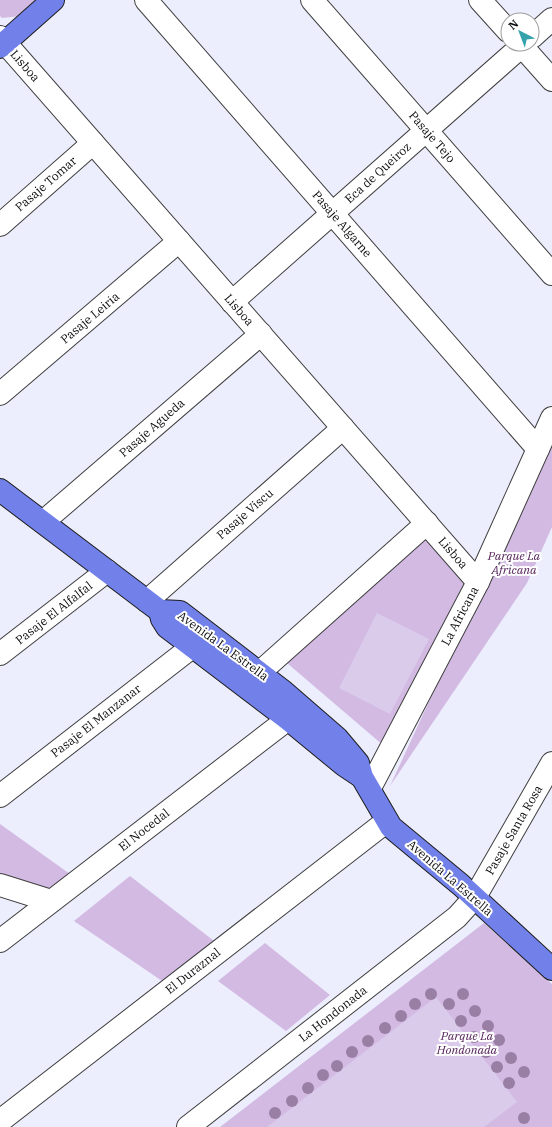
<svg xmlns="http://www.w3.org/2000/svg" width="552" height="1127" viewBox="0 0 552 1127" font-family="'IBM Plex Serif',serif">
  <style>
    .green { fill: #d3bae3 }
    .pitch { fill: #dacbeb }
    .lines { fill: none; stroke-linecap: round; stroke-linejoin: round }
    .minor-casing { stroke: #3f3f3f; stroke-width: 24 }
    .major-casing { stroke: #1d1d1d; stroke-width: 24 }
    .minor { stroke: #fff; stroke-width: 22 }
    .major { stroke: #7181e9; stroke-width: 22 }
    .tree { fill: #9a7fa4 }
    .labels { text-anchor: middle; stroke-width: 4; stroke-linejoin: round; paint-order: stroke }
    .street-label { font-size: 12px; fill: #0c0c0c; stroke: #fff }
    .park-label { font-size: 12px; font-style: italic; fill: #56245b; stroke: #fff }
  </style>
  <rect width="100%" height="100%" fill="#edeefd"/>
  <g class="green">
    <polygon points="0,0 39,0 21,16 2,18 0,16"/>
    <polygon points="552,435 552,527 527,583 390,786"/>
    <polygon points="425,537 467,580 384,746 287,663"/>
    <polygon points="0,824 70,874 48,891 0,873"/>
    <polygon points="130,876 218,944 165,983 74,921"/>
    <polygon points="484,923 552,984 552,1127 220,1127"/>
    <polygon points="265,943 330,995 286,1031 218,981"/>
  </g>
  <g class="pitch">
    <polygon points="377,613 429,639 390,714 339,688"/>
    <polygon points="436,997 517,1102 484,1127 267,1127"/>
  </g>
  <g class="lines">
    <defs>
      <g id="minor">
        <polyline points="146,0 538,449"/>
        <polyline points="312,0 552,274"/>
        <polyline points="480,0 508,31"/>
        <polyline points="0,37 478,582"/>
        <polyline points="532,37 552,19"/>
        <polyline points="520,44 552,80"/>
        <polyline points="0,225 93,143"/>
        <polyline points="232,302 524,44"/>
        <polyline points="0,394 179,241"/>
        <polyline points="43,522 261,334"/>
        <polyline points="147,601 343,428"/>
        <polyline points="0,654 107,571"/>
        <polyline points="259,673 427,523"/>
        <polyline points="370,788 478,582 552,418"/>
        <polyline points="0,796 192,647"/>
        <polyline points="0,885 51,901"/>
        <polyline points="0,941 288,719"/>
        <polyline points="0,1121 387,821"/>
        <polyline points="188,1127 457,917 475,897 552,763"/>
      </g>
      <g id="major">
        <polyline points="0,47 53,0"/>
        <polyline points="0,490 160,611 162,619 167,627 288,719 344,765 359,775"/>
        <polyline points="160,611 180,612 284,692 337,738 358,763 362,777 391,827 461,885 552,969"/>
      </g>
    </defs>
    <use href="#minor" class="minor-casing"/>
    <use href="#major" class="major-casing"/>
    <use href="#minor" class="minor"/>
    <use href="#major" class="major"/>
  </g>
  <g class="tree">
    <circle cx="431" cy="994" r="6"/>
    <circle cx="463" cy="994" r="6"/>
    <circle cx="415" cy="1004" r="6"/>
    <circle cx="449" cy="1004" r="6"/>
    <circle cx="475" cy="1011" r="6"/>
    <circle cx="401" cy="1016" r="6"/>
    <circle cx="461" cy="1021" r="6"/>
    <circle cx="488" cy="1026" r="6"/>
    <circle cx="385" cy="1028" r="6"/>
    <circle cx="474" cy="1037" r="6"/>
    <circle cx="499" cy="1040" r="6"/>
    <circle cx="368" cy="1041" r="6"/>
    <circle cx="352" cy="1052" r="6"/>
    <circle cx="486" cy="1052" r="6"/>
    <circle cx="511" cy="1058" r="6"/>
    <circle cx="337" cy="1066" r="6"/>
    <circle cx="497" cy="1067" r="6"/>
    <circle cx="524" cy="1072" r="6"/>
    <circle cx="323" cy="1075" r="6"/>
    <circle cx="509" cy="1083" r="6"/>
    <circle cx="308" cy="1088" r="6"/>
    <circle cx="292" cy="1101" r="6"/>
    <circle cx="275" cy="1113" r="6"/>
    <circle cx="524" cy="1118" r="6"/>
  </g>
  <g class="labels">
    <g class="street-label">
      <text transform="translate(25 66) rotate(49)" y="4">Lisboa</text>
      <text transform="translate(432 137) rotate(49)" y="4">Pasaje Tejo</text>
      <text transform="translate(378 173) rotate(-42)" y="4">Eca de Queiroz</text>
      <text transform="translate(46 184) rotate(-41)" y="4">Pasaje Tomar</text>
      <text transform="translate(342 224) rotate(49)" y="4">Pasaje Algarne</text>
      <text transform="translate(239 310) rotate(49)" y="4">Lisboa</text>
      <text transform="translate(90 318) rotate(-40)" y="4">Pasaje Leiria</text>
      <text transform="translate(152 428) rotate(-41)" y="4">Pasaje Agueda</text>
      <text transform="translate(245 514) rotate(-41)" y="4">Pasaje Viscu</text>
      <text transform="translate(453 553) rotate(49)" y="4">Lisboa</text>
      <text transform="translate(54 613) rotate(-38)" y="4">Pasaje El Alfalfal</text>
      <text transform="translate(460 616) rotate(-62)" y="4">La Africana</text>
      <text transform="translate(223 646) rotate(36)" y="4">Avenida La Estrella</text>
      <text transform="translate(96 721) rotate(-38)" y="4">Pasaje El Manzanar</text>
      <text transform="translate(144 830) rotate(-38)" y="4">El Nocedal</text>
      <text transform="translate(514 830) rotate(-60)" y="4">Pasaje Santa Rosa</text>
      <text transform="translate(450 878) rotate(41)" y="4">Avenida La Estrella</text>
      <text transform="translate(193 971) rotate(-38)" y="4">El Duraznal</text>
      <text transform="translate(333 1014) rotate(-38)" y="4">La Hondonada</text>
    </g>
    <g class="park-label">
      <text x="514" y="560">Parque La<tspan x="514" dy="14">Africana</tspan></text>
      <text x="467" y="1040">Parque La<tspan x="467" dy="14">Hondonada</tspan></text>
    </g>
  </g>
  <g transform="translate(520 32) rotate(318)"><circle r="19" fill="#ffffff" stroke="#9e9e9e"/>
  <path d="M0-3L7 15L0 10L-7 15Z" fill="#34a3ab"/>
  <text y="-6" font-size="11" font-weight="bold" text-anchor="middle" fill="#0c0c0c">N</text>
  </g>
</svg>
